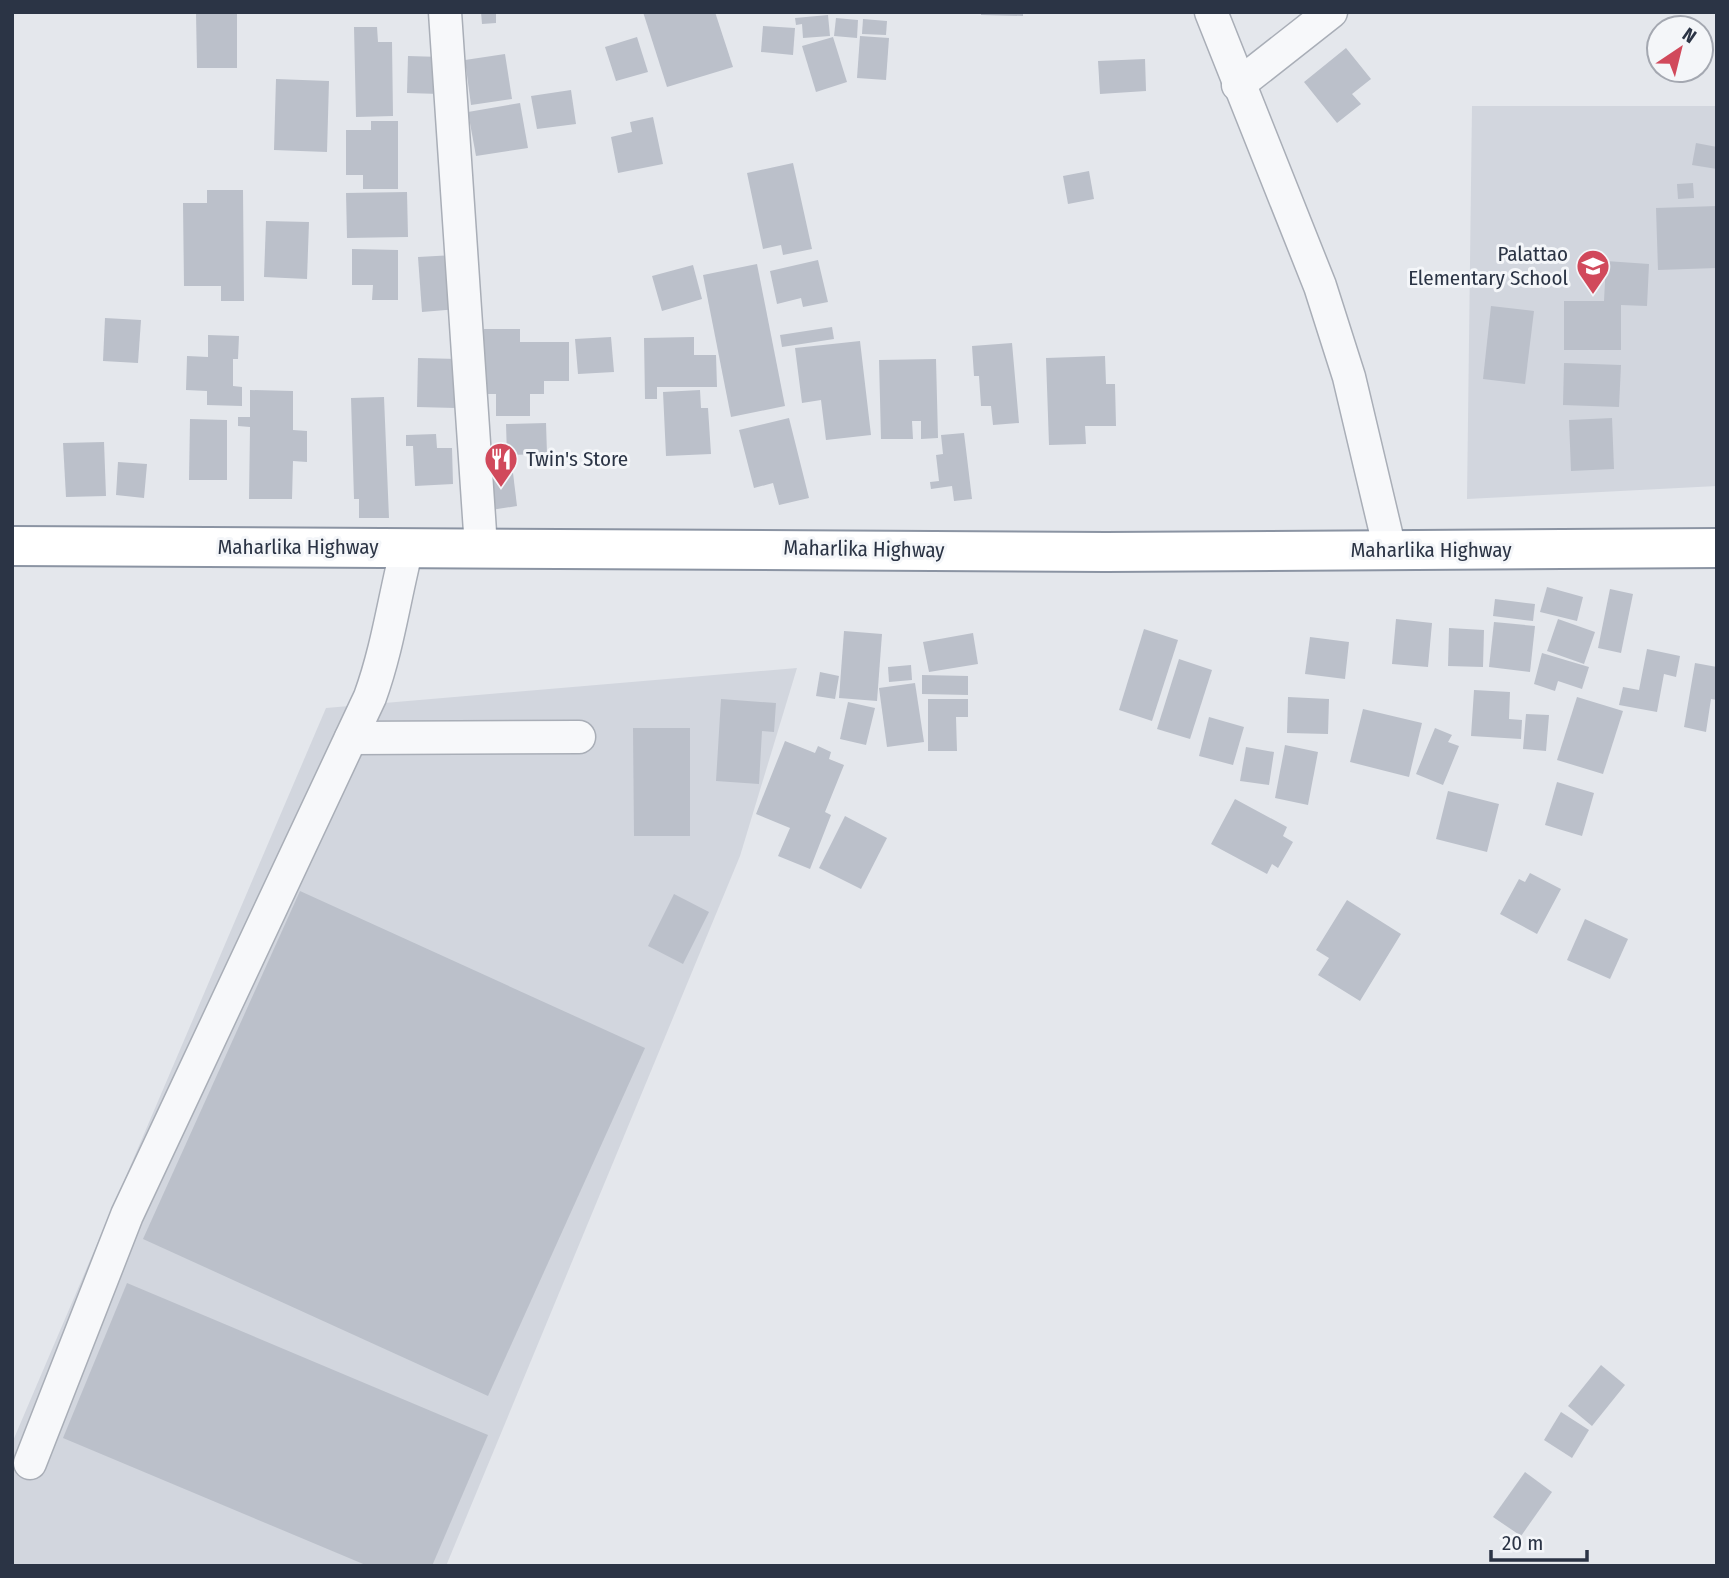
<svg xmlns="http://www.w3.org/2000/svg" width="1729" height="1578" viewBox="0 0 1729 1578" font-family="'Fira Sans Condensed',sans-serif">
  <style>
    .built { fill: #d2d6de }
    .building { fill: #bbc0ca }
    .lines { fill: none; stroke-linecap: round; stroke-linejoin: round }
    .minor-casing { stroke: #a9aeb7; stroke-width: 35 }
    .highway-casing { stroke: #8b94a3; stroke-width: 42 }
    .minor { stroke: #f7f8fa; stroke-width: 32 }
    .highway { stroke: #fff; stroke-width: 38 }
    .labels { text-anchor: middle; stroke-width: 6; stroke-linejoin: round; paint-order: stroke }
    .poi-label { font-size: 21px; fill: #2b3445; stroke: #f4f6f9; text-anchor: end }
    .street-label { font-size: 21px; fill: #2b3445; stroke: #f4f6f9 }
  </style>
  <rect width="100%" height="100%" fill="#e4e7ec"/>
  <g class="built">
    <polygon points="1472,106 1717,106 1717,486 1467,499"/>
    <polygon points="797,668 740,856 446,1566 12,1566 12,1443 326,708"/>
  </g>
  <g class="building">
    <polygon points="196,12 237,12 237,68 197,68"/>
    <polygon points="481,12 496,12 496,23 482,24"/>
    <polygon points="643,12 715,12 733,67 667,87"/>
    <polygon points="981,12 1023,12 1023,16 981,15"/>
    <polygon points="828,15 830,36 803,38 802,24 796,25 795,18"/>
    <polygon points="836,18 858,20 857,38 834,36"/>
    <polygon points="863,19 887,21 886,35 862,34"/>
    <polygon points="763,26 795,28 793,55 761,52"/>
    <polygon points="354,27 377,27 378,42 392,42 393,116 356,117"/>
    <polygon points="860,36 889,38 886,80 857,78"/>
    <polygon points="637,37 648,72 616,81 605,47"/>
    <polygon points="833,37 847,82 816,92 802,46"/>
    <polygon points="1346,48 1371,79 1352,94 1361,104 1337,123 1304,82"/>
    <polygon points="505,54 512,99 471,105 465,60"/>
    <polygon points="408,56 441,57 440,94 407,93"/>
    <polygon points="1145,59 1146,91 1100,94 1098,61"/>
    <polygon points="276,79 329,81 327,152 274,150"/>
    <polygon points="571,90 576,124 537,129 531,96"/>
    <polygon points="520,103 528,148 476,156 468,112"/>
    <polygon points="653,117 663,164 618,173 611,137 632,132 630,122"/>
    <polygon points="371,121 398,121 398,189 363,189 363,175 346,175 346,130 371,130"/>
    <polygon points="1696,143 1717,147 1717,169 1692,165"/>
    <polygon points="793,163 812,249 783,255 781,245 763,249 747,173"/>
    <polygon points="1089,171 1094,199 1068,204 1063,176"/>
    <polygon points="1693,183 1694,198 1678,199 1677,184"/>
    <polygon points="207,190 243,190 244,301 221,301 221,286 184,286 183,203 207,203"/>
    <polygon points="407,192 408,237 347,238 346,193"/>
    <polygon points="1717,206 1717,268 1658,270 1656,208"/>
    <polygon points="266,221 309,222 307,279 264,277"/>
    <polygon points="352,249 398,250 398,300 372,300 373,285 352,285"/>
    <polygon points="454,255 458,309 422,312 418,257"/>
    <polygon points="818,260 828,302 803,307 801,298 777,304 770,271"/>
    <polygon points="1606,261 1649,264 1647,306 1621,305 1621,350 1564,350 1564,301 1604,301"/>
    <polygon points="757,264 785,406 731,417 703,275"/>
    <polygon points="693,265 702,299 662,311 652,276"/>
    <polygon points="1491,306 1534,311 1525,384 1483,379"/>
    <polygon points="105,318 141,320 138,363 103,361"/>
    <polygon points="832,327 834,339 782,347 780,335"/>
    <polygon points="484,329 520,329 520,342 569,342 569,381 544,381 544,394 530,394 530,416 496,416 496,394 484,394"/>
    <polygon points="208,335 239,336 238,359 233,359 233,386 242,387 242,406 207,405 207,391 186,390 187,356 208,357"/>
    <polygon points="611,337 614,372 578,374 575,339"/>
    <polygon points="694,337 694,355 716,355 717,387 657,387 657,399 645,399 644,338"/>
    <polygon points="860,341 871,435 826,440 821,400 802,403 795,348"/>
    <polygon points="1012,343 1019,423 993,425 991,406 981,406 979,376 974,376 972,346"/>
    <polygon points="1105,356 1106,384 1115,384 1116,426 1085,426 1086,444 1049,445 1046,358"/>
    <polygon points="418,358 458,359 456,408 417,407"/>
    <polygon points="936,359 938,438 921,439 921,421 912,421 913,439 881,439 879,360"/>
    <polygon points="1564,363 1621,365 1619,407 1563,405"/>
    <polygon points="250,390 293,391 293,430 307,431 307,462 293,461 292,499 249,499 250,427 238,426 238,417 250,417"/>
    <polygon points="700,390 701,408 708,408 711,454 666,456 663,392"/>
    <polygon points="384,397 389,518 359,518 359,499 354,499 351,398"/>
    <polygon points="789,418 809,498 779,505 773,483 754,488 739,430"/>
    <polygon points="1612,418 1614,469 1571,471 1569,420"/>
    <polygon points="190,419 227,420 227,480 189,480"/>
    <polygon points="546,423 547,454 507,455 506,424"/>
    <polygon points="964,433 972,499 954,501 952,486 931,489 930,482 939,481 936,455 943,454 941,435"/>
    <polygon points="436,434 437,448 452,448 453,484 415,486 413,446 406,446 406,435"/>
    <polygon points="104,442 106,496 66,497 63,443"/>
    <polygon points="118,462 147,464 144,498 116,495"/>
    <polygon points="513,473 517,506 491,510 486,476"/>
    <polygon points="1547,587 1583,597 1577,621 1540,612"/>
    <polygon points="1610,589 1633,594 1621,653 1598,648"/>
    <polygon points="1495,599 1535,604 1533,621 1493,616"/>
    <polygon points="1396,619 1432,623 1428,667 1392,664"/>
    <polygon points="1558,619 1595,632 1584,664 1547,651"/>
    <polygon points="1494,622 1535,626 1530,672 1489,667"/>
    <polygon points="1449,628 1484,630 1483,667 1448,666"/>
    <polygon points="1144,629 1178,640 1152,721 1119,710"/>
    <polygon points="844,631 882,634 877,701 839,698"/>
    <polygon points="973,633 978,664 929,672 923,642"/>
    <polygon points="1310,637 1349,642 1345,679 1305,674"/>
    <polygon points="1647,649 1680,656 1676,677 1664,674 1657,712 1619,705 1623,687 1639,690"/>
    <polygon points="1542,653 1589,667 1582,689 1558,681 1555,691 1534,684"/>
    <polygon points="1179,659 1212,670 1190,739 1157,729"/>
    <polygon points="1695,663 1717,667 1717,700 1711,699 1706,732 1684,727"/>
    <polygon points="911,665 912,680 889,682 888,667"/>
    <polygon points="820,672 839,676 835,699 816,696"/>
    <polygon points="922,675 968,676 968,695 922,694"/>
    <polygon points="915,683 924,742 887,747 879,688"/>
    <polygon points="1474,690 1510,692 1509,719 1522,720 1521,739 1471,736"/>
    <polygon points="1288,697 1329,699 1328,734 1287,733"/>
    <polygon points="1577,697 1623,711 1603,774 1557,760"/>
    <polygon points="721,699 776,703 774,732 762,731 759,784 716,781"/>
    <polygon points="928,699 968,699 968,717 956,717 957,751 928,751"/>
    <polygon points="848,702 875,708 866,745 840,739"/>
    <polygon points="1363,709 1422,723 1409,777 1350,762"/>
    <polygon points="1526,714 1549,715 1546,751 1523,749"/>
    <polygon points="1209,717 1244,727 1233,765 1199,756"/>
    <polygon points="633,728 690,728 690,836 634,836"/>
    <polygon points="1435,728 1452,735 1448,742 1459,746 1443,785 1416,774"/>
    <polygon points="785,741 815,753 818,746 831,752 829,759 844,765 825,812 831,815 810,869 778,856 790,828 756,814"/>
    <polygon points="1285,745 1318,752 1308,805 1275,798"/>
    <polygon points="1246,747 1274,752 1269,785 1240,781"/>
    <polygon points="1557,782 1594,793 1582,836 1545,825"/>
    <polygon points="1448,791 1499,804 1487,852 1436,839"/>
    <polygon points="1235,799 1287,827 1283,836 1293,842 1278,868 1272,864 1267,874 1211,844"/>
    <polygon points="845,816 887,838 861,889 819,868"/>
    <polygon points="1530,873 1561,889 1537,934 1500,914 1519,879 1525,882"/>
    <polygon points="300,891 645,1048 488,1396 143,1239"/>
    <polygon points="674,894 709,912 683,964 648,946"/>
    <polygon points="1347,900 1401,934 1360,1001 1318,975 1329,958 1316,950"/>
    <polygon points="1585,919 1628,939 1610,979 1567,960"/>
    <polygon points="127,1283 488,1435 432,1566 368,1566 63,1438"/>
    <polygon points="1601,1365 1625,1385 1592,1426 1568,1406"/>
    <polygon points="1561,1412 1589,1430 1572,1458 1544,1440"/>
    <polygon points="1525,1472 1552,1492 1521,1536 1493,1517"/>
  </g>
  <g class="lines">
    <defs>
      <g id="minor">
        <polyline points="445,12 481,547"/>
        <polyline points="1211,12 1320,286 1349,377 1390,550"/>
        <polyline points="1238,85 1331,12"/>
        <polyline points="351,738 579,737"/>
        <path d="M30,1463L127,1215L370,697C388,647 394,599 407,548"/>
      </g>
      <polyline id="highway" points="12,546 1106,552 1717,548"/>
    </defs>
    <use href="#minor" class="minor-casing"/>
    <use href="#highway" class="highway-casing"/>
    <use href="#minor" class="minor"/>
    <use href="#highway" class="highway"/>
  </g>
  <defs>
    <symbol id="school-pin" viewBox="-11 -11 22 30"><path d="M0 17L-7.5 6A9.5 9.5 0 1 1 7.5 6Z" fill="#d1495b" stroke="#f4f6f9"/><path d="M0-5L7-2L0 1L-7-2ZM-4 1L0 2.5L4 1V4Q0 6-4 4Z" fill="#fff"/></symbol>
    <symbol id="restaurant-pin" viewBox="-11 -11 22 30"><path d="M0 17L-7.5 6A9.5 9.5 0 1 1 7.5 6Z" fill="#d1495b" stroke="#f4f6f9"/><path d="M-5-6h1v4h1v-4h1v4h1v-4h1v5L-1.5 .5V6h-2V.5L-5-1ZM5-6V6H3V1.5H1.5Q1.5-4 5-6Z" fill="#fff"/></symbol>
  </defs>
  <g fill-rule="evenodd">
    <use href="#school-pin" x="1574" y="247" width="38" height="52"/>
    <use href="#restaurant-pin" x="482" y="440" width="38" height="52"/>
  </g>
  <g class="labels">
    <g class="poi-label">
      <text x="1568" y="261">Palattao<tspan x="1568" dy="24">Elementary School</tspan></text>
      <text x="526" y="466" text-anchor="start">Twin's Store</text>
    </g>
    <g class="street-label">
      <text x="298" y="554">Maharlika Highway</text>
      <text transform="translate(864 549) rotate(1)" y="7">Maharlika Highway</text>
      <text x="1431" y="557">Maharlika Highway</text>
    </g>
  </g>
  <rect width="1729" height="1578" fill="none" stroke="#2b3445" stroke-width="28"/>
  <g transform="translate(1680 49) rotate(35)"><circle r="33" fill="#f4f6f9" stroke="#a4a8b1" stroke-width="2"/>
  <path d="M0-5L12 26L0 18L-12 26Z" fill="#d1495b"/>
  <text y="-10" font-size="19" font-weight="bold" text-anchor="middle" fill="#2b3445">N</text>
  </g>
  <path d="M1491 1550v10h96v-10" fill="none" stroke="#2b3445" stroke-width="3.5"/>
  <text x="1502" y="1550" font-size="21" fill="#2b3445" stroke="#f4f6f9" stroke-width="5" paint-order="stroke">20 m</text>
</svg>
